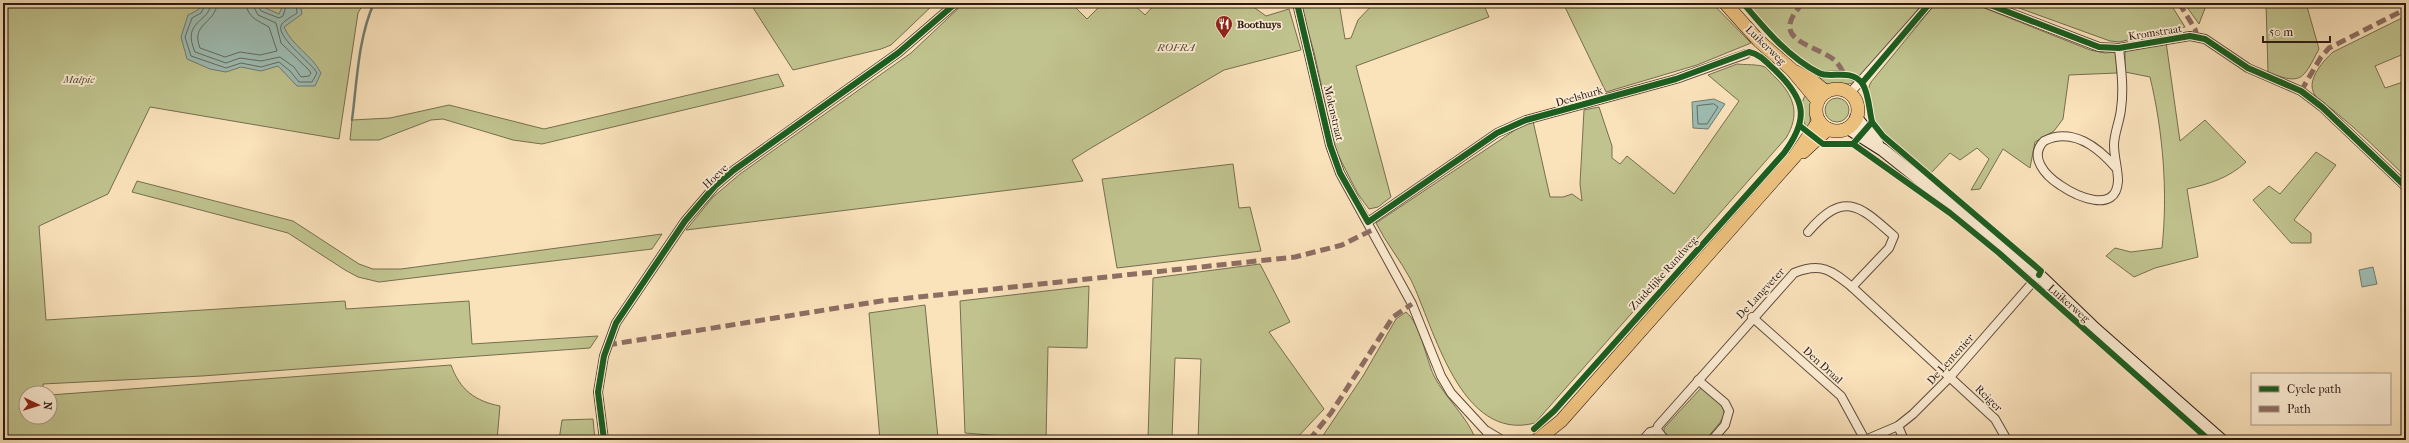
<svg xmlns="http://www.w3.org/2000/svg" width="2409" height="443" viewBox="0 0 2409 443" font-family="'IM FELL French Canon',serif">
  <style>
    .green { fill: #c0c38e; stroke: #766e50 }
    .water { fill: #9ebdb3; stroke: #707b73 }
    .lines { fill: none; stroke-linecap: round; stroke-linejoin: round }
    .shore { stroke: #646b63; stroke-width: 1 }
    .stream { stroke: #707b73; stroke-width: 2.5 }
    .street-casing { stroke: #5f4b3d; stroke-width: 10 }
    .secondary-casing { stroke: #2b1913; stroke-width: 14 }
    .primary-casing { stroke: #2b1913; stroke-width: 14 }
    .street { stroke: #fcecd3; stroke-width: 8 }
    .secondary { stroke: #fcecd3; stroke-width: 12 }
    .primary { stroke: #edc17e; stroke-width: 13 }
    .quiet { stroke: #8d6e63; stroke-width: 5; stroke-dasharray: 10 5; stroke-linecap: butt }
    .cycleway-casing { stroke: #fcecd3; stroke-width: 8 }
    .cycleway { stroke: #1b5e20; stroke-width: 6 }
    .labels { text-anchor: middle; stroke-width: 3.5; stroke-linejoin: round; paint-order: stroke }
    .poi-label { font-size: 11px; font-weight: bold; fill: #2b1913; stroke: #fcecd3; text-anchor: start }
    .street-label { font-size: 11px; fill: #2b1913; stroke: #fcecd3 }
    .park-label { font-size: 11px; font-style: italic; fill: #584c38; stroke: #fcecd3 }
  </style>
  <rect width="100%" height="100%" fill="#fae2bb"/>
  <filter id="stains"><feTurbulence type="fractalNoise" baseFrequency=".005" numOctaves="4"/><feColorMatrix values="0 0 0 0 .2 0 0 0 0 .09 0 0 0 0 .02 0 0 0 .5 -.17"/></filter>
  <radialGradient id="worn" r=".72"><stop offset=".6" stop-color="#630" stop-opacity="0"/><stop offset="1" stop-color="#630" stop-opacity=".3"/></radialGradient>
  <g class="green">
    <path d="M3,3H364L358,13L339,139L150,107L108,194L39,226L46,320L345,301L346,309L469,301L472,344L598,336L590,348L202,376L43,384L44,393H26V417H50V395L451,365C460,390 475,401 500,406L497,440H3Z"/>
    <polygon points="750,3 935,3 891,45 881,49 793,70"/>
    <polygon points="964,3 1071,3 1087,19 1103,3 1132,3 1145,15 1156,3 1248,3 1266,16 1289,9 1301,50 1224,70 1091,148 1072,160 1083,181 686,230 713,197 740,174 911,53"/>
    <polygon points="1300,3 1339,3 1345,39 1351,38 1358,20 1374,3 1483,3 1489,17 1356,66 1391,197 1378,207 1369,209 1358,194 1336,151 1314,52"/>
    <polygon points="1563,3 1712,3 1751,43 1697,65 1606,92"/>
    <path d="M1747,3H1923L1865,74C1856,78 1850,72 1841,71C1834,70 1827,73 1820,70C1792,61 1765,25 1747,3Z"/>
    <path d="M1936,3H1972L2090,50L2105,53L2116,52L2117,73L2069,75L2063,119L2054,131L2035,142L2030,168L2003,149L1980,189L1971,190L1989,159L1977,148L1960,160L1950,153L1931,173C1908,153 1853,118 1871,82Z"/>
    <polygon points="2005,3 2170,3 2185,27 2119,42 2110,41"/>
    <polygon points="2184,3 2207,3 2199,24"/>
    <path d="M2266,3H2306L2319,49C2303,79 2302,86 2268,72Z"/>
    <path d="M2406,16V53L2375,66L2385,88L2406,81V177C2382,154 2359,131 2333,110C2326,105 2316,100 2313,91C2308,78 2324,60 2333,52Z"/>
    <path d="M2166,42L2180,141L2205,120L2246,162C2229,178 2209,184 2187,189L2198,257L2155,268L2134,277L2106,256L2115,248L2131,252L2162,248C2168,192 2163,131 2150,77L2125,72V51Z"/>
    <path d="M1737,64C1745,65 1758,64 1765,67C1768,69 1772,75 1776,78C1795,97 1800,115 1786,138L1535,423C1460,443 1434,327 1411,280C1401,261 1386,243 1376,223L1521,126L1533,121L1550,197H1563L1572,194L1582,201L1580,184L1584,110L1599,107L1612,146V158L1620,164L1627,156L1674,194L1739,101L1708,75Z"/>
    <polygon points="778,74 784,86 542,144 513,140 443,119 431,120 379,140 350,140 352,120 390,118 449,105 544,129"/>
    <path d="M1842,75L1855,82C1851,85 1831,85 1826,84C1823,83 1821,80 1819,78Z"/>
    <path d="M1806,95L1811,101L1810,124L1807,128C1802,122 1799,101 1806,95Z"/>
    <circle cx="1837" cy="110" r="12"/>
    <polygon points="2316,152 2336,165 2294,220 2311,233 2311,243 2291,243 2253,200 2269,186 2280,194"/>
    <polygon points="1233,164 1239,208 1250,207 1261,251 1117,268 1102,179"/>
    <polygon points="137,181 293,221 359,264 373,269 401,269 662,234 652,249 379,282 358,277 345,270 288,233 132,192"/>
    <polygon points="1260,264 1290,322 1269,332 1324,409 1295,440 1198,440 1201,359 1175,358 1172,438 1086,440 1086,438 1148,438 1153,278"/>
    <polygon points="1089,286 1087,348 1048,347 1046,440 1015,440 1015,437 965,433 960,301"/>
    <polygon points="925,305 938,438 927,440 880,440 869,313"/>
    <path d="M1406,312C1420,323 1426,359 1434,376C1446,399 1467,416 1476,440H1320L1363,376L1396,319Z"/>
    <path d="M1701,388C1731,411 1731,411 1705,440H1674L1664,432V428Z"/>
    <polygon points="593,419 595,440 559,440 562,420"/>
  </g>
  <g class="water">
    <path d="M203,3H260L263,7L279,14L284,3H300L302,14L284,27C292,46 312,55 321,73L315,86H297L278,66L261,71L241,67L226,72L210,69L187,59L181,37L188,15L198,10Z"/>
    <polygon points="1714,99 1725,104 1708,129 1693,128 1692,102"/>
    <polygon points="2373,267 2377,284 2362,287 2359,270"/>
  </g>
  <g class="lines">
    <g class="shore">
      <path d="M206,3L201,13L192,18L185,37L191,56L226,68L241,63L261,67L279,62L290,71L299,82H312L317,73C312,63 273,35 282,24C285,20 293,16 297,13L296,3"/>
      <path d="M211,3C210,23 181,20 195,52L226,63L240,58L261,61L280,57L294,67L301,77L309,76L311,73L308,69L281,43L276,23L258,15L252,3"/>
      <path d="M217,3C216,24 190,23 200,48L225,57L240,52L260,55L277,51L269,27C259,21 247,18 246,3"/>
      <polyline points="257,3 261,11 279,18 283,16 287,3"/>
      <polygon points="1714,104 1718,107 1707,124 1698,124 1697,106"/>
    </g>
    <path class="stream" d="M352,120C357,82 358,38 374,3"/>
    <defs>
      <g id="street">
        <polyline points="1297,3 1330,145 1340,173 1412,304 1441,376 1451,393 1486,431 1491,440"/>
        <polyline points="1985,3 2099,47 2119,48 2190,36 2205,39 2248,68 2301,91 2322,107 2406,187"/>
        <polyline points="1850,93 1930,3"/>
        <path d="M2116,168C2098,147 2072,127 2044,141C2028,157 2046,176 2060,185C2076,196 2116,215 2118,181C2118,169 2114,157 2114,145C2114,133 2120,121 2121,109C2124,88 2121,68 2119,48"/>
        <polyline points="1368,222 1497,133 1526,120 1676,79 1746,54"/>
        <path d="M1808,232C1844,190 1859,205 1894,236L1889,248L1852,287"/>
        <polyline points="1752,317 1841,396 1865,440"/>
        <polyline points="1698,380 1725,403 1729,411 1725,425 1712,440"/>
        <polyline points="1898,426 1904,440"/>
        <polyline points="1657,430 1665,440"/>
        <polyline points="1487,431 1502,440"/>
        <polyline points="604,440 598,392 604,356 616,323 685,221 715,186 734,170 898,53 956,3"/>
        <path d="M1643,440L1650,432L1657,430L1658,426L1794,273C1821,262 1831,270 1852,287L1995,419L2007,440"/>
        <polyline points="1865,440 1898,426 1913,414 1950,377 2039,275"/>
      </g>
      <g id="secondary">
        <polyline points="1856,118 1877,143"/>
        <polyline points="1848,128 1883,150 2039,275 2095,329 2221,440"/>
      </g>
      <g id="primary">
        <polyline points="1725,3 1759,41 1791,69 1818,101"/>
        <polyline points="1796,72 1814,82 1826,92"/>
        <circle cx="1837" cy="110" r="21"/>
        <polyline points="1803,152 1828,129"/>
        <polyline points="1537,440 1561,421 1795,156 1819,121"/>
      </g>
    </defs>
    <use href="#street" class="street-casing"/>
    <use href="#secondary" class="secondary-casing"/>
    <use href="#primary" class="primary-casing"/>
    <use href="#street" class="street"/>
    <use href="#secondary" class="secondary"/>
    <use href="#primary" class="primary"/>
    <g class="quiet">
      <path d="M1803,3C1768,40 1811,43 1833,59C1838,63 1841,68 1844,74"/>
      <polyline points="2179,3 2195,29 2197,36"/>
      <polyline points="2301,91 2321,57 2329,48 2406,9"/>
      <polyline points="607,345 881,301 1295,257 1342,245 1372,230"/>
      <polyline points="1309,440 1331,413 1393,317 1412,304"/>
    </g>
    <defs>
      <g id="cycleway">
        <path d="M1297,3L1330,145L1340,173L1368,222L1497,133L1526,120L1676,79L1749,52C1760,54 1767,63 1775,70C1805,99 1810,118 1784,153L1554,411L1534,429"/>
        <path d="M1743,3C1765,29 1788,57 1819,73C1831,79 1850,68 1862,83C1869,93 1869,110 1872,122L1853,144H1823L1800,126"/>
        <polyline points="1985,3 2099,47 2119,48 2190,36 2205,39 2248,68 2301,91 2322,107 2406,187"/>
        <polyline points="1862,83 1930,3"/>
        <polyline points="1872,122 1883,136 2041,271 2039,275"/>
        <polyline points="1853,144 1950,213 1999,253 2209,440"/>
        <polyline points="604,440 598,392 604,356 616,323 685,221 715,186 734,170 898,53 956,3"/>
      </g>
    </defs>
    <use href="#cycleway" class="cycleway-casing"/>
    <use href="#cycleway" class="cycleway"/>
  </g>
  <defs>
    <symbol id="restaurant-pin" viewBox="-11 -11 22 30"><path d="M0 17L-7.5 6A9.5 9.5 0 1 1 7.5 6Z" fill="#8f2418" stroke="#fcecd3"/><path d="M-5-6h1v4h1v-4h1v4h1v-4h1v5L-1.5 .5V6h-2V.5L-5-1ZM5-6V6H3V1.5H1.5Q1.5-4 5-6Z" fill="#fff"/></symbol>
  </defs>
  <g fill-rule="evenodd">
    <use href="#restaurant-pin" x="1214" y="14" width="20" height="27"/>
  </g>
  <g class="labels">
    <g class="poi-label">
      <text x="1237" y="28">Boothuys</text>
    </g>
    <g class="street-label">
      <text transform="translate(2155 32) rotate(-9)" y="4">Kromstraat</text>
      <text transform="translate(1766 45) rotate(44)" y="4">Luikerweg</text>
      <text transform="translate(1579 96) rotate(-16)" y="4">Deelshurk</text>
      <text transform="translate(1334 113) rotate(77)" y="4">Molenstraat</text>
      <text transform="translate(715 176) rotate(-43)" y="4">Hoeve</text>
      <text transform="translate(1663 273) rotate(-48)" y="4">Zuidelijke Randweg</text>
      <text transform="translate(1760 293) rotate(-47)" y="4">De Langveter</text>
      <text transform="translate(2069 303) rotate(41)" y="4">Luikerweg</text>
      <text transform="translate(1950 359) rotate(-48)" y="4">De Lentenier</text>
      <text transform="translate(1823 365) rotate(42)" y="4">Den Draal</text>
      <text transform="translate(1989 398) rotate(44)" y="4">Reiger</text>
    </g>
    <g class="park-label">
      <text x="1176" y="51">ROFRA</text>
      <text x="79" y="83">Malpie</text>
    </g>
  </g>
  <rect width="2409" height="443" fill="none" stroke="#fae2bb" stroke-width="16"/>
  <rect x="4" y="4" width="2401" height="435" fill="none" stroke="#2b1913" stroke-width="2"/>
  <rect x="8" y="8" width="2393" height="427" fill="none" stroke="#2b1913"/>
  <rect x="2251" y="373" width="140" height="52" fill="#fcecd3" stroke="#a89886"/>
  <rect x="2259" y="386" width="20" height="6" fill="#1b5e20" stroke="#a89886"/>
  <text x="2287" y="393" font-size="12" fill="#2b1913">Cycle path</text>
  <rect x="2259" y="406" width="20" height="6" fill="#8d6e63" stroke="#a89886"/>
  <text x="2287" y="413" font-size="12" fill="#2b1913">Path</text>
  <g transform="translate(38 405) rotate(94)"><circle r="19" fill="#fcecd3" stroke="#a89886"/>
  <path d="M0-3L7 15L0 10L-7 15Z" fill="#8f2418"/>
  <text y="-6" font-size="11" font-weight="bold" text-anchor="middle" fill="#2b1913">N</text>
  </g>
  <path d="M2263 36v6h67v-6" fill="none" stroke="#2b1913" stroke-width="2"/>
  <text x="2269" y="36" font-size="12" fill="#2b1913" stroke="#fcecd3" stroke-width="3" paint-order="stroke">50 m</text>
  <rect width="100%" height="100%" filter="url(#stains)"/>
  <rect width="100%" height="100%" fill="url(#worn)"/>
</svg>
